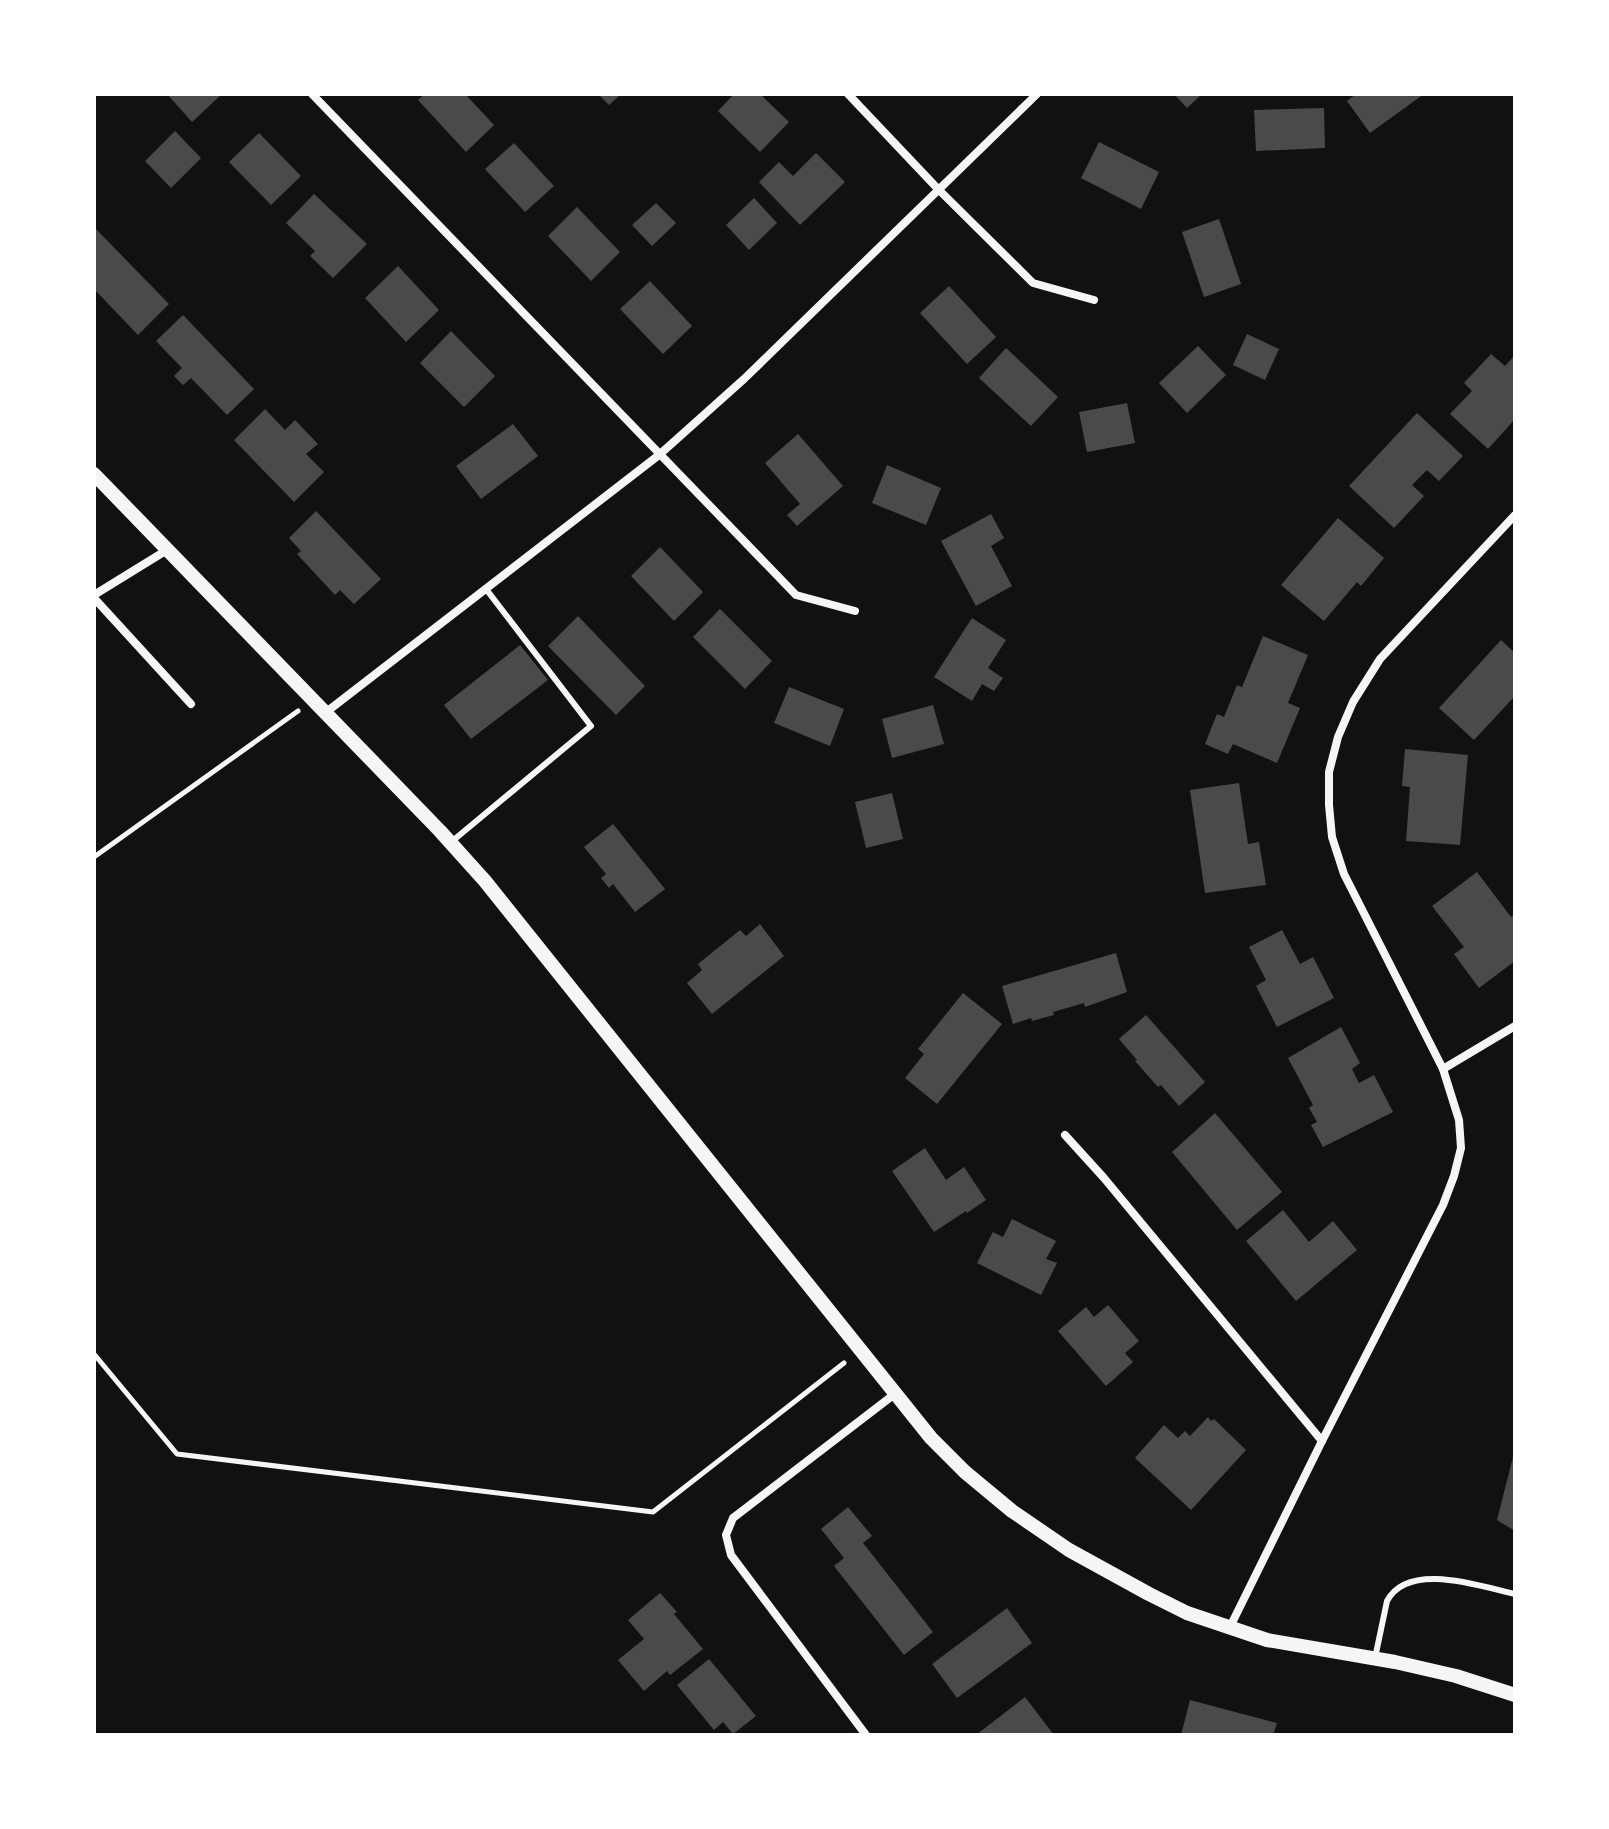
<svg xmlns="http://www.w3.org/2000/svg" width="1609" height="1829" viewBox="0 0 1609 1829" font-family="Commissioner,sans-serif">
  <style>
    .building { fill: #4a4a4a }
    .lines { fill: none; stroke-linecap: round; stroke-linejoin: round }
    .path { stroke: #f5f5f5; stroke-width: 5 }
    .service { stroke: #f5f5f5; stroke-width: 6 }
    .minor { stroke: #f5f5f5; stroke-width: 8 }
    .tertiary { stroke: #f5f5f5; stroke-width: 14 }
  </style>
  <rect width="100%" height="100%" fill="#111"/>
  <g class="building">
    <polygon points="167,94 222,94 192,122"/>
    <polygon points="425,94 465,94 494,125 466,152 418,100"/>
    <polygon points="598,94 621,94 609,105"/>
    <polygon points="734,94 760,94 789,122 760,152 718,111"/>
    <polygon points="1174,94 1202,94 1187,108"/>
    <polygon points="1356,94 1424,94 1370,133 1347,101"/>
    <polygon points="1324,108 1325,148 1256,151 1254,110"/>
    <polygon points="175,131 201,158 171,188 145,161"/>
    <polygon points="259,133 301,176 271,205 229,162"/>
    <polygon points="1099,142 1159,172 1141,209 1081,178"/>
    <polygon points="514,143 554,186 525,212 485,169"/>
    <polygon points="816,153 845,182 800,225 759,182 779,162 793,176"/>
    <polygon points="314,194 367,244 333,278 310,256 315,251 286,223"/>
    <polygon points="754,198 777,223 749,250 726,225"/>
    <polygon points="656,203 676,223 652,246 632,225"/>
    <polygon points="577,207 620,252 591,281 548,236"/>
    <polygon points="1219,219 1241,284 1204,297 1182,232"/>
    <polygon points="94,227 169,304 138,335 94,289"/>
    <polygon points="398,266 439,310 406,342 365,298"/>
    <polygon points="650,281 692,326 663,354 620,309"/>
    <polygon points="949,286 996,337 967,364 920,313"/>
    <polygon points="183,315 254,389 227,415 191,378 183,385 174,376 182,368 156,341"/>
    <polygon points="451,331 495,376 464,407 420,363"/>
    <polygon points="1247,334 1279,349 1265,380 1233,365"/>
    <polygon points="1198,346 1226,375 1187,413 1159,383"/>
    <polygon points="1006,348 1058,397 1031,426 979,378"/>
    <polygon points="1491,354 1505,366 1515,355 1515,419 1488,449 1450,414 1472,391 1464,383"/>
    <polygon points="1127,403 1135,443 1087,452 1079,412"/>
    <polygon points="265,409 285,430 295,420 318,444 306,454 324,472 294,502 234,440"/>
    <polygon points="1417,413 1463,456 1439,481 1427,470 1412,485 1424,496 1394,528 1349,486"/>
    <polygon points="513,424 538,456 481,499 456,466"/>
    <polygon points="798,434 843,486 797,526 787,515 800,504 765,463"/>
    <polygon points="887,465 941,488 926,525 872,503"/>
    <polygon points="316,511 381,579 354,604 340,590 335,595 297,554 301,551 289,538"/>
    <polygon points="991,514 1004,538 991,546 1012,586 976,606 941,541"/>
    <polygon points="1338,518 1384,558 1361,586 1357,582 1324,621 1281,585"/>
    <polygon points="660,547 703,592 674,621 631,576"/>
    <polygon points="720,609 772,661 745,689 693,637"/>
    <polygon points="578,616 645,686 616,715 548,646"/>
    <polygon points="972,618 1006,640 988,668 1003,678 994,691 982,684 972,701 934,677"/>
    <polygon points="1263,636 1308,655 1288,703 1300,708 1277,763 1233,744 1228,754 1205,744 1217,714 1224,717 1237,685 1242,687"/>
    <polygon points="1501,640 1515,653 1515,696 1474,740 1439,708"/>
    <polygon points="520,645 548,680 471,739 444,705"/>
    <polygon points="789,687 844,709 830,746 774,723"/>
    <polygon points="933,705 944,744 892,758 882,719"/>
    <polygon points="1405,749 1468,755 1460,845 1406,841 1410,787 1402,786"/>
    <polygon points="1239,783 1248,844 1259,842 1266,885 1205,893 1190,790"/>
    <polygon points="892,793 903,839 866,848 855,802"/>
    <polygon points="613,824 665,889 635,912 613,884 609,888 601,878 606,874 584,847"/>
    <polygon points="1477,872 1511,917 1515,914 1515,961 1479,988 1454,954 1464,947 1432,906"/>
    <polygon points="760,924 784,956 712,1014 687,983 702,970 698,964 740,930 746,936"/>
    <polygon points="1282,930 1300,964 1313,957 1334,998 1277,1027 1256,986 1266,980 1249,947"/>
    <polygon points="1116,953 1127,992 1085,1007 1084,1003 1053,1012 1054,1015 1032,1021 1031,1018 1013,1024 1002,986"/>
    <polygon points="963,993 1002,1024 937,1104 905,1078 924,1054 918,1049"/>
    <polygon points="1146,1015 1205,1082 1179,1106 1161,1085 1158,1087 1135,1061 1137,1060 1119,1039"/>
    <polygon points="1341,1027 1360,1063 1352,1069 1359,1083 1374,1075 1393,1112 1323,1147 1311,1125 1317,1122 1309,1108 1313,1105 1288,1058"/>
    <polygon points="1215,1113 1282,1192 1237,1230 1172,1152"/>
    <polygon points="925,1148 946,1180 964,1167 986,1200 967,1213 966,1211 934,1232 892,1171"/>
    <polygon points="1283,1210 1309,1242 1333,1221 1357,1250 1296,1301 1246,1241"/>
    <polygon points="1012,1219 1056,1241 1046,1259 1057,1263 1041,1295 977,1263 993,1232 1003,1237"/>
    <polygon points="1108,1305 1139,1341 1125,1353 1133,1362 1106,1386 1058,1331 1086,1307 1094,1317"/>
    <polygon points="1208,1417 1211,1421 1214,1419 1246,1450 1191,1510 1135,1458 1164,1425 1178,1438 1185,1431 1190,1436"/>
    <polygon points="1514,1453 1515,1453 1515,1531 1497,1520"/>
    <polygon points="848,1507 872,1536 863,1543 933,1632 904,1655 834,1566 844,1558 821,1529"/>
    <polygon points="660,1593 677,1612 674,1614 703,1649 670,1675 667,1671 644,1691 618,1660 644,1639 628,1620"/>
    <polygon points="1007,1608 1032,1643 957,1698 932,1664"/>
    <polygon points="709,1659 756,1716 733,1734 723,1722 714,1730 677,1685"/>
    <polygon points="1025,1697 1054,1735 976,1735"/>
    <polygon points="1190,1700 1277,1723 1273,1735 1181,1735"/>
  </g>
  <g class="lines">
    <g class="path">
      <polyline points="94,857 298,711"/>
      <polyline points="94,1354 177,1454 653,1512 844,1363"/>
    </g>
    <g class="service">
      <polyline points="450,843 591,726 486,589"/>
      <path d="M1375,1658L1387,1601C1408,1561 1480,1586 1515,1594"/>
    </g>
    <g class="minor">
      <polyline points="312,94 796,595 855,611"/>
      <polyline points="848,94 938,189 1033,283 1094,300"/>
      <polyline points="94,595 167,550"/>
      <polyline points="94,598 191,704"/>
      <polyline points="325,713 659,455 744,379 1037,94"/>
      <polyline points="1443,1069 1515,1026"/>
      <polyline points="1065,1135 1104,1178 1322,1441"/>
      <polyline points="1230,1627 1322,1441 1443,1205 1454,1176 1461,1148 1459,1120 1443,1069 1344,874 1332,837 1329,805 1329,772 1338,737 1353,702 1380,659 1515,515"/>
      <polyline points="866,1735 731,1555 726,1535 733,1518 896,1393"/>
    </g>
    <polyline class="tertiary" points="94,474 440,831 485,881 931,1438 965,1472 1012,1511 1069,1550 1149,1594 1187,1613 1267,1640 1395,1662 1456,1676 1515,1695"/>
  </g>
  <rect width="1609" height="1829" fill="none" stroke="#ffffff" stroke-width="192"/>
</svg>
